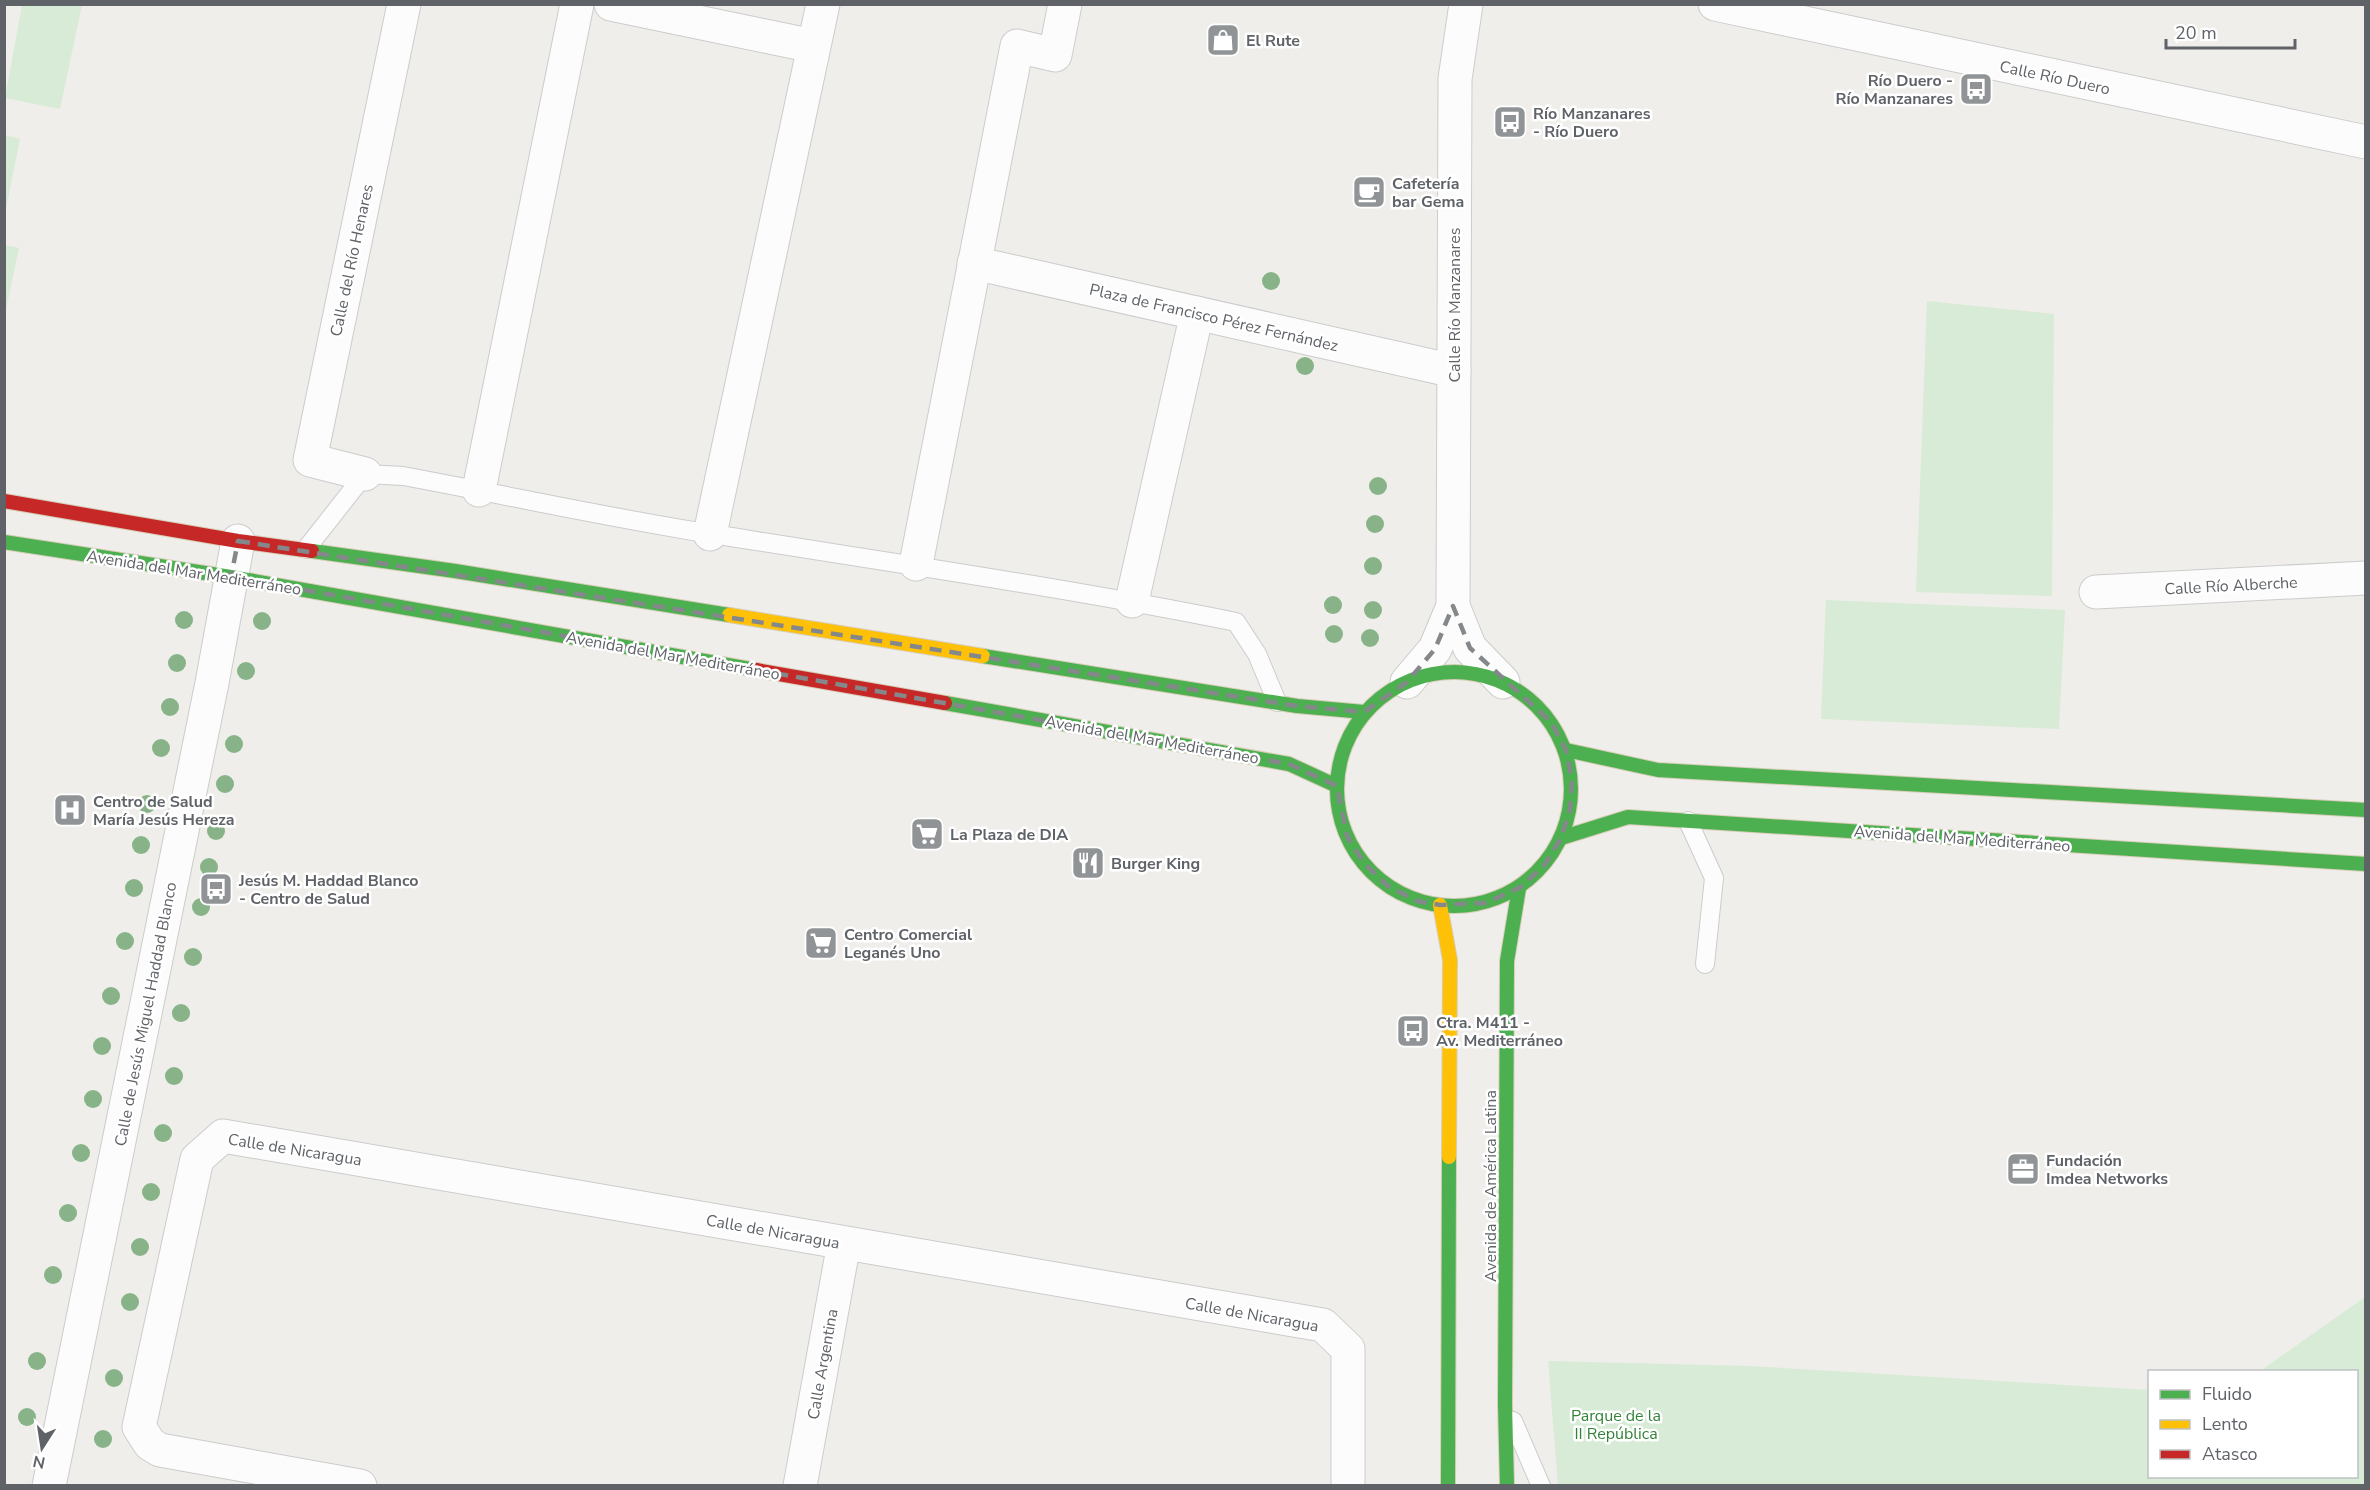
<svg xmlns="http://www.w3.org/2000/svg" width="2370" height="1490" viewBox="0 0 2370 1490" font-family="'Nunito Sans',sans-serif">
  <style>
    .green { fill: #d8ebd6 }
    .lines { fill: none; stroke-linecap: round; stroke-linejoin: round }
    .lane-casing { stroke: #cbcccc; stroke-width: 20 }
    .street-casing { stroke: #cbcccc; stroke-width: 35 }
    .fast-casing { stroke: #d7ceb8; stroke-width: 16 }
    .slow-casing { stroke: #d7ceb8; stroke-width: 16 }
    .jam-casing { stroke: #d7ceb8; stroke-width: 16 }
    .lane { stroke: #fdfcfc; stroke-width: 18 }
    .street { stroke: #fdfcfc; stroke-width: 33 }
    .fast { stroke: #4caf50; stroke-width: 14 }
    .slow { stroke: #ffc107; stroke-width: 14 }
    .jam { stroke: #c62828; stroke-width: 14 }
    .tree { fill: #88b388 }
    .marked { fill: none; stroke: #84888a; stroke-width: 4.5; stroke-dasharray: 12 8; stroke-linejoin: round }
    .labels { text-anchor: middle; stroke-width: 5; stroke-linejoin: round; paint-order: stroke }
    .poi-label { font-size: 16px; font-weight: bold; fill: #5f6368; stroke: #fff; text-anchor: start }
    .street-label { font-size: 16px; fill: #5f6368; stroke: #fff }
    .park-label { font-size: 16px; fill: #348238; stroke: #fff }
  </style>
  <rect width="100%" height="100%" fill="#efeeea"/>
  <g class="green">
    <polygon points="22,5 82,5 60,109 5,98"/>
    <polygon points="5,135 20,139 5,214 4,135"/>
    <polygon points="5,245 19,248 5,314 4,245"/>
    <polygon points="1927,301 2054,314 2052,596 1916,592"/>
    <polygon points="1826,600 2065,610 2059,729 1821,719"/>
    <polygon points="2365,1297 2365,1485 1558,1485 1548,1361 1749,1366 2149,1390 2150,1476 2356,1476 2356,1372 2260,1371"/>
  </g>
  <g class="lines">
    <defs>
      <g id="lane">
        <path d="M306,549L365,474L403,476C506,495 609,518 712,534C887,562 1062,587 1236,622L1257,654L1277,702"/>
        <polyline points="1688,821 1714,878 1705,964"/>
        <polyline points="1513,1421 1541,1486"/>
      </g>
      <g id="street">
        <polyline points="611,4 813,46"/>
        <polyline points="1715,4 2366,142"/>
        <polyline points="974,263 1454,371"/>
        <polyline points="365,474 310,460 404,4"/>
        <polyline points="479,490 577,4"/>
        <polyline points="710,534 823,4"/>
        <polyline points="916,564 1017,46 1055,55 1065,4"/>
        <polyline points="2096,592 2366,578"/>
        <polyline points="1132,601 1197,313"/>
        <polyline points="1453,606 1470,648 1503,682"/>
        <polyline points="1407,682 1435,649 1453,606 1455,79 1466,4"/>
        <polyline points="49,1486 212,683 238,541"/>
        <polyline points="360,1486 160,1450 150,1444 139,1427 197,1159 223,1136 1323,1325 1348,1349 1348,1486"/>
        <polyline points="800,1486 844,1243"/>
      </g>
      <g id="fast">
        <polyline points="4,542 231,577 756,670"/>
        <polyline points="312,551 455,571 729,615"/>
        <polyline points="983,656 1297,706 1364,712"/>
        <circle cx="1454" cy="789" r="117"/>
        <polyline points="945,703 1289,764 1337,786"/>
        <polyline points="1566,750 1658,770 2366,810"/>
        <polyline points="1561,838 1628,817 2366,864"/>
        <polyline points="1448,1486 1449,1157"/>
        <polyline points="1507,1486 1505,1404 1507,961 1519,888"/>
      </g>
      <g id="slow">
        <polyline points="729,615 983,656"/>
        <polyline points="1440,905 1450,960 1449,1157"/>
      </g>
      <g id="jam">
        <polyline points="4,501 238,541 312,551"/>
        <polyline points="756,670 945,703"/>
      </g>
    </defs>
    <use href="#lane" class="lane-casing"/>
    <use href="#street" class="street-casing"/>
    <use href="#fast" class="fast-casing"/>
    <use href="#slow" class="slow-casing"/>
    <use href="#jam" class="jam-casing"/>
    <use href="#lane" class="lane"/>
    <use href="#street" class="street"/>
    <use href="#fast" class="fast"/>
    <use href="#slow" class="slow"/>
    <use href="#jam" class="jam"/>
  </g>
  <g class="tree">
    <circle cx="1271" cy="281" r="9"/>
    <circle cx="1305" cy="366" r="9"/>
    <circle cx="1378" cy="486" r="9"/>
    <circle cx="1375" cy="524" r="9"/>
    <circle cx="1373" cy="566" r="9"/>
    <circle cx="1333" cy="605" r="9"/>
    <circle cx="1373" cy="610" r="9"/>
    <circle cx="184" cy="620" r="9"/>
    <circle cx="262" cy="621" r="9"/>
    <circle cx="1334" cy="634" r="9"/>
    <circle cx="1370" cy="638" r="9"/>
    <circle cx="177" cy="663" r="9"/>
    <circle cx="246" cy="671" r="9"/>
    <circle cx="170" cy="707" r="9"/>
    <circle cx="234" cy="744" r="9"/>
    <circle cx="161" cy="748" r="9"/>
    <circle cx="225" cy="784" r="9"/>
    <circle cx="147" cy="804" r="9"/>
    <circle cx="216" cy="831" r="9"/>
    <circle cx="141" cy="845" r="9"/>
    <circle cx="209" cy="867" r="9"/>
    <circle cx="134" cy="888" r="9"/>
    <circle cx="201" cy="907" r="9"/>
    <circle cx="125" cy="941" r="9"/>
    <circle cx="193" cy="957" r="9"/>
    <circle cx="111" cy="996" r="9"/>
    <circle cx="181" cy="1013" r="9"/>
    <circle cx="102" cy="1046" r="9"/>
    <circle cx="174" cy="1076" r="9"/>
    <circle cx="93" cy="1099" r="9"/>
    <circle cx="163" cy="1133" r="9"/>
    <circle cx="81" cy="1153" r="9"/>
    <circle cx="151" cy="1192" r="9"/>
    <circle cx="68" cy="1213" r="9"/>
    <circle cx="140" cy="1247" r="9"/>
    <circle cx="53" cy="1275" r="9"/>
    <circle cx="130" cy="1302" r="9"/>
    <circle cx="37" cy="1361" r="9"/>
    <circle cx="114" cy="1378" r="9"/>
    <circle cx="27" cy="1417" r="9"/>
    <circle cx="103" cy="1439" r="9"/>
  </g>
  <path class="marked" d="M238,541L1297,706L1364,712L1407,682L1435,649L1453,606L1470,648L1551,722L1566,750L1572,779L1570,809L1561,838L1544,866L1519,888L1485,903L1440,905L1417,901L1388,886L1364,863L1347,836L1337,786L1289,764L231,577Z"/>
  <defs>
    <symbol id="shop-square" viewBox="-11 -11 22 22"><rect x="-9" y="-9" width="18" height="18" rx="4" fill="#919496" stroke="#fff"/><path d="M-5-2.5h2.3a2.7 3.5 0 0 1 5.4 0H5L5.5 6h-11ZM-1.5-2.5h3a1.5 2.3 0 0 0-3 0Z" fill="#fff"/></symbol>
    <symbol id="bus-square" viewBox="-11 -11 22 22"><rect x="-9" y="-9" width="18" height="18" rx="4" fill="#919496" stroke="#fff"/><path d="M-5-6H5V4H4V6H2V4H-2V6H-4V4H-5ZM-3.5-4V0h7V-4ZM-3.5 1.2v1.5H-2V1.2ZM2 1.2v1.5H3.5V1.2Z" fill="#fff"/></symbol>
    <symbol id="cafe-square" viewBox="-11 -11 22 22"><rect x="-9" y="-9" width="18" height="18" rx="4" fill="#919496" stroke="#fff"/><path d="M-5.5-4.5H6V0H3Q3 3.5 0 3.5H-2.5Q-5.5 3.5-5.5 0ZM3-3.2v2h1.7v-2ZM-6 4.5H4V6H-6Z" fill="#fff"/></symbol>
    <symbol id="hospital-square" viewBox="-11 -11 22 22"><rect x="-9" y="-9" width="18" height="18" rx="4" fill="#919496" stroke="#fff"/><path d="M-5-5h3v3.5h4V-5h3V5h-3V1.5h-4V5h-3Z" fill="#fff"/></symbol>
    <symbol id="supermarket-square" viewBox="-11 -11 22 22"><rect x="-9" y="-9" width="18" height="18" rx="4" fill="#919496" stroke="#fff"/><path d="M-6-5.5h2.5l.6 2H6L4.5 2H-2.5L-4.4-4H-6ZM-1.5 3.2a1.3 1.3 0 1 0 .1 0ZM3 3.2a1.3 1.3 0 1 0 .1 0Z" fill="#fff"/></symbol>
    <symbol id="restaurant-square" viewBox="-11 -11 22 22"><rect x="-9" y="-9" width="18" height="18" rx="4" fill="#919496" stroke="#fff"/><path d="M-5-6h1v4h1v-4h1v4h1v-4h1v5L-1.5 .5V6h-2V.5L-5-1ZM5-6V6H3V1.5H1.5Q1.5-4 5-6Z" fill="#fff"/></symbol>
    <symbol id="office-square" viewBox="-11 -11 22 22"><rect x="-9" y="-9" width="18" height="18" rx="4" fill="#919496" stroke="#fff"/><path d="M-6-3h4V-5.5h4V-3h4V5H-6ZM-1-4.5V-3h2v-1.5ZM-6 0V1H6V0Z" fill="#fff"/></symbol>
  </defs>
  <g fill-rule="evenodd">
    <use href="#shop-square" x="1204" y="21" width="38" height="38"/>
    <use href="#bus-square" x="1957" y="70" width="38" height="38"/>
    <use href="#bus-square" x="1491" y="103" width="38" height="38"/>
    <use href="#cafe-square" x="1350" y="173" width="38" height="38"/>
    <use href="#hospital-square" x="51" y="791" width="38" height="38"/>
    <use href="#supermarket-square" x="908" y="815" width="38" height="38"/>
    <use href="#restaurant-square" x="1069" y="844" width="38" height="38"/>
    <use href="#bus-square" x="197" y="870" width="38" height="38"/>
    <use href="#supermarket-square" x="802" y="924" width="38" height="38"/>
    <use href="#bus-square" x="1394" y="1012" width="38" height="38"/>
    <use href="#office-square" x="2004" y="1150" width="38" height="38"/>
  </g>
  <g class="labels">
    <g class="poi-label">
      <text x="1246" y="46">El Rute</text>
      <text x="1953" y="86" text-anchor="end">Río Duero -<tspan x="1953" dy="18">Río Manzanares</tspan></text>
      <text x="1533" y="119">Río Manzanares<tspan x="1533" dy="18">- Río Duero</tspan></text>
      <text x="1392" y="189">Cafetería<tspan x="1392" dy="18">bar Gema</tspan></text>
      <text x="93" y="807">Centro de Salud<tspan x="93" dy="18">María Jesús Hereza</tspan></text>
      <text x="950" y="840">La Plaza de DIA</text>
      <text x="1111" y="869">Burger King</text>
      <text x="239" y="886">Jesús M. Haddad Blanco<tspan x="239" dy="18">- Centro de Salud</tspan></text>
      <text x="844" y="940">Centro Comercial<tspan x="844" dy="18">Leganés Uno</tspan></text>
      <text x="1436" y="1028">Ctra. M411 -<tspan x="1436" dy="18">Av. Mediterráneo</tspan></text>
      <text x="2046" y="1166">Fundación<tspan x="2046" dy="18">Imdea Networks</tspan></text>
    </g>
    <g class="street-label">
      <text transform="translate(2055 77) rotate(12)" y="6">Calle Río Duero</text>
      <text transform="translate(351 260) rotate(-78)" y="6">Calle del Río Henares</text>
      <text transform="translate(1454 305) rotate(-90)" y="6">Calle Río Manzanares</text>
      <text transform="translate(1214 317) rotate(13)" y="6">Plaza de Francisco Pérez Fernández</text>
      <text transform="translate(194 572) rotate(9)" y="6">Avenida del Mar Mediterráneo</text>
      <text transform="translate(2231 585) rotate(-3)" y="6">Calle Río Alberche</text>
      <text transform="translate(673 655) rotate(10)" y="6">Avenida del Mar Mediterráneo</text>
      <text transform="translate(1152 739) rotate(10)" y="6">Avenida del Mar Mediterráneo</text>
      <text transform="translate(1962 838) rotate(4)" y="6">Avenida del Mar Mediterráneo</text>
      <text transform="translate(145 1014) rotate(-79)" y="6">Calle de Jesús Miguel Haddad Blanco</text>
      <text transform="translate(295 1149) rotate(9)" y="6">Calle de Nicaragua</text>
      <text transform="translate(1490 1186) rotate(-90)" y="6">Avenida de América Latina</text>
      <text transform="translate(773 1231) rotate(10)" y="6">Calle de Nicaragua</text>
      <text transform="translate(1252 1314) rotate(10)" y="6">Calle de Nicaragua</text>
      <text transform="translate(822 1364) rotate(-80)" y="6">Calle Argentina</text>
    </g>
    <g class="park-label">
      <text x="1616" y="1421">Parque de la<tspan x="1616" dy="18">II República</tspan></text>
    </g>
  </g>
  <rect width="2370" height="1490" fill="none" stroke="#5f6368" stroke-width="12"/>
  <rect x="2148" y="1370" width="210" height="108" fill="#ffffff" stroke="#bfc1c3" stroke-width="1.5"/>
  <rect x="2160" y="1390" width="30" height="9" fill="#4caf50" stroke="#bfc1c3" stroke-width="1.5"/>
  <text x="2202" y="1400" font-size="18" fill="#5f6368">Fluido</text>
  <rect x="2160" y="1420" width="30" height="9" fill="#ffc107" stroke="#bfc1c3" stroke-width="1.5"/>
  <text x="2202" y="1430" font-size="18" fill="#5f6368">Lento</text>
  <rect x="2160" y="1450" width="30" height="9" fill="#c62828" stroke="#bfc1c3" stroke-width="1.5"/>
  <text x="2202" y="1460" font-size="18" fill="#5f6368">Atasco</text>
  <g transform="translate(42 1448) rotate(192)" stroke="#ffffff" stroke-width="4.5" paint-order="stroke">
  <path d="M0-4.5L10 22L0 15L-10 22Z" fill="#5f6368"/>
  <text y="-9" font-size="16" font-weight="bold" text-anchor="middle" fill="#5f6368">N</text>
  </g>
  <path d="M2166 39v9h129v-9" fill="none" stroke="#5f6368" stroke-width="3"/>
  <text x="2175" y="39" font-size="18" fill="#5f6368" stroke="#ffffff" stroke-width="4.5" paint-order="stroke">20 m</text>
</svg>
